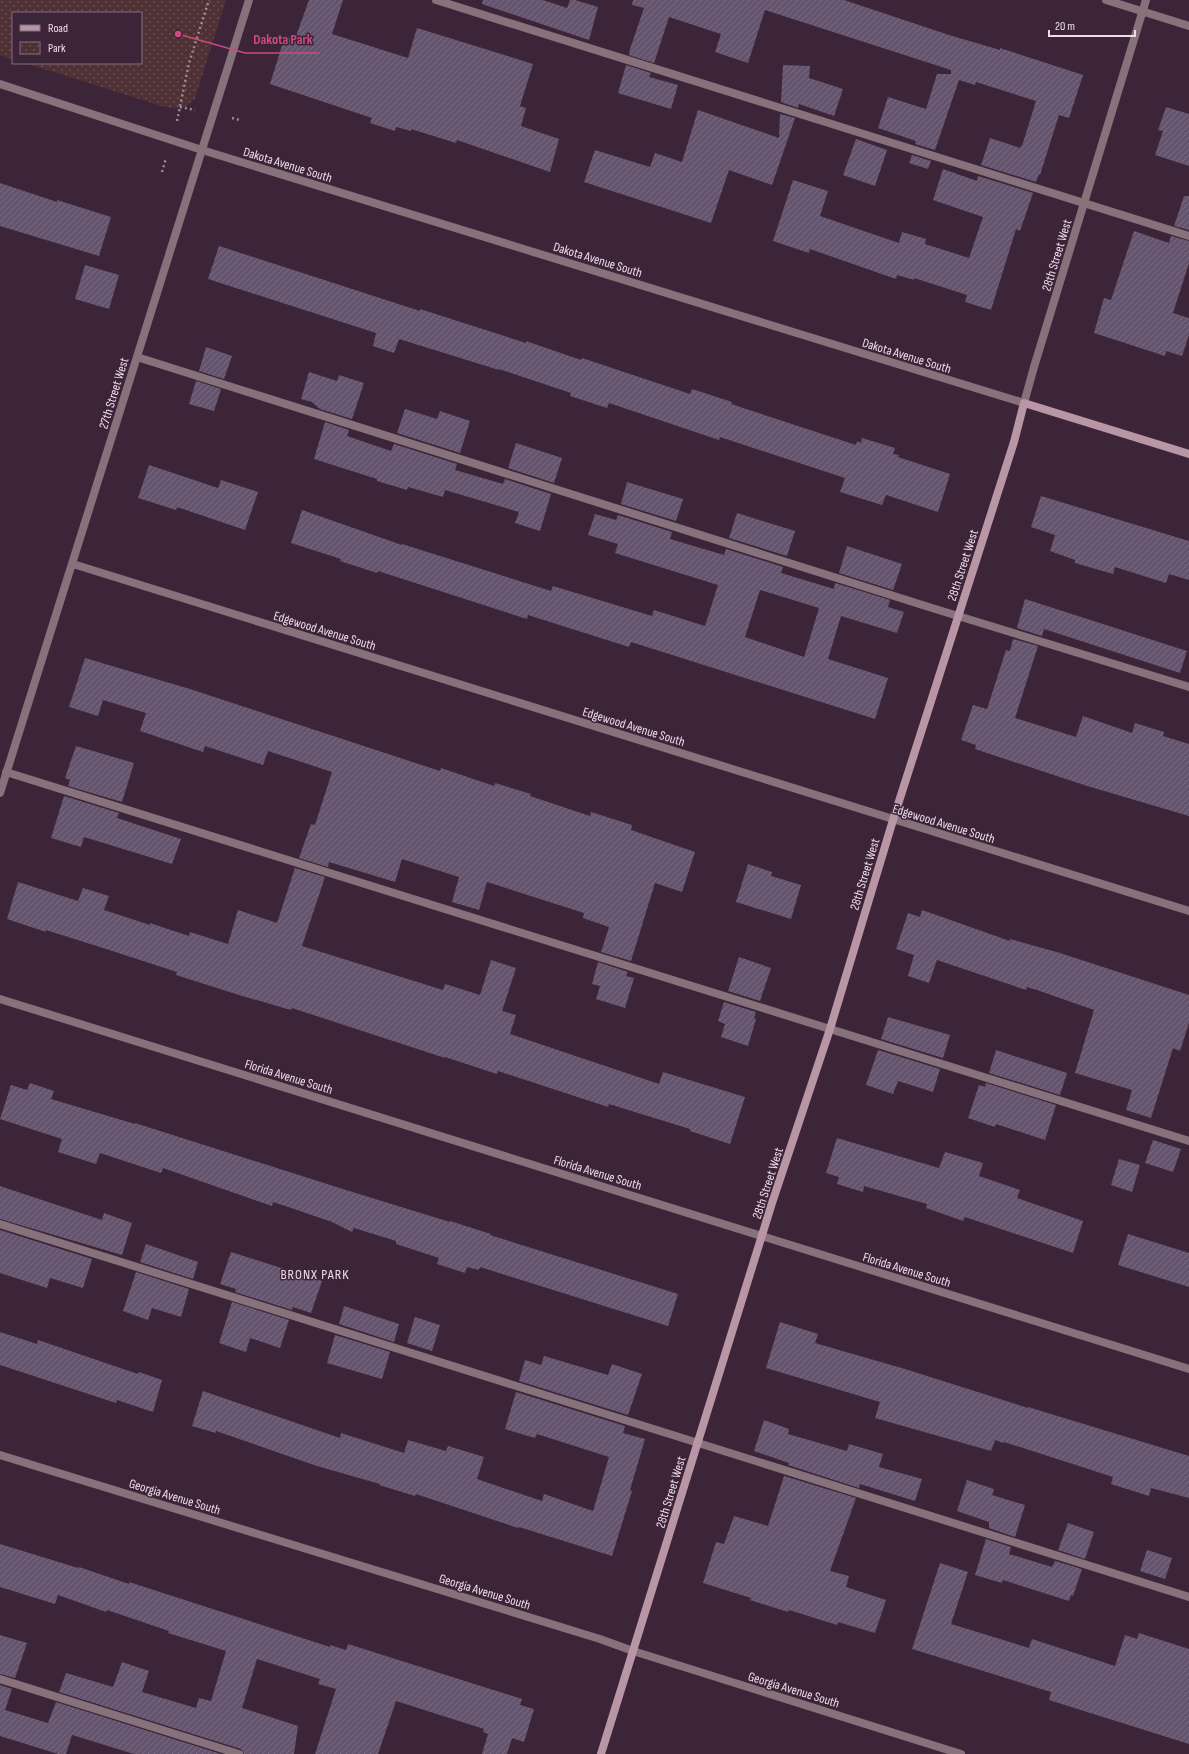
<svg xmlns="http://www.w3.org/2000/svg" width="1189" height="1754" viewBox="0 0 1189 1754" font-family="'Sofia Sans Condensed',sans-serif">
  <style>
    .park { fill: url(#park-dots) }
    .building { fill: url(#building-hatch); fill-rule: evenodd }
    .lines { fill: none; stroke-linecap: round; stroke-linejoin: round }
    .path { stroke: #9e8a9a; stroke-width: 2.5; stroke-dasharray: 2 3; stroke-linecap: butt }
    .lane { stroke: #87717a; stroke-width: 8 }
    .street { stroke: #87717a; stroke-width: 8 }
    .secondary { stroke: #b996a5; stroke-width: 8 }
    .labels { text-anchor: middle; stroke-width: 3; stroke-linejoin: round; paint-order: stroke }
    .street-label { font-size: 13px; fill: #edddea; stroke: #3d2539 }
    .neighbourhood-label { font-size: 14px; letter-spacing: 1px; fill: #edddea; stroke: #3d2539 }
    .leader { fill: none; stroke: #cd497f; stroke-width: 1.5 }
    .callout-dot { fill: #cd497f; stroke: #3d2539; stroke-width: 1.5 }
    .callout-label { font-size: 14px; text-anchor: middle; font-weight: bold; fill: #cd497f; stroke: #3d2539; stroke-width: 3; stroke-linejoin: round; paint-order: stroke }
  </style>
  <defs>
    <pattern id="park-dots" width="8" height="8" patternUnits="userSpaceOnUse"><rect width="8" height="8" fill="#4f3135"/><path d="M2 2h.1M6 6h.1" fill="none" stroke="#694e52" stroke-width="1.8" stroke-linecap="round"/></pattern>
    <pattern id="building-hatch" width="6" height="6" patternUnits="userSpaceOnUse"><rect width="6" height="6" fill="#65546e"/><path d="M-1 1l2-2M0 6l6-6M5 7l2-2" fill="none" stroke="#7b6c83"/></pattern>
  </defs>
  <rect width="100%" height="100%" fill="#3d2539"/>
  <path class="park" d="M0,0H226L195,98C186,109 179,109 165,107L25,63H141V13H13V59L0,55Z"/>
  <g class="building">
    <polygon points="309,0 343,0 332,34 408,58 417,28 533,64 520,106 526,108 521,126 559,139 550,172 457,140 456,143 411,129 411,131 396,127 395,131 370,123 372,118 270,84 285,36 295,39"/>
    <polygon points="483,0 543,0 567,8 570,0 575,0 598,7 589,40 482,4"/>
    <polygon points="633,0 844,0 949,35 1000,50 1000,48 1083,75 1069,118 1059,115 1040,175 1039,174 1036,182 981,165 990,138 1020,148 1021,146 1022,146 1036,101 976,82 975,85 959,80 935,150 915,144 916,141 878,128 888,97 926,109 937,74 951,74 951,70 765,10 748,63 715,52 721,34 669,17 654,63 629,55 630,52 629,52 644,8 632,5"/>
    <polygon points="626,65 651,73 649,77 678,85 671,109 618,93"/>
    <polygon points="783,65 810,66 809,78 843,89 834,116 799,104 798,108 781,102"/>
    <polygon points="1166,107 1189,114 1189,166 1155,155 1163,131 1158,130"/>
    <polygon points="698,110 779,138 780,114 795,118 772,185 729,170 711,223 584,182 595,150 650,167 655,153 682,162"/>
    <polygon points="856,139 887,150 875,186 843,175"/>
    <polygon points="912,155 931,161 928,169 909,163"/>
    <polygon points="943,169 977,181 978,176 1033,193 1020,231 1016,229 991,310 965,302 967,295 914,278 914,280 897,275 896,279 810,249 809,253 773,241 793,180 828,191 820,216 899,243 902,232 926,239 925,244 969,258 983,217 933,200"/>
    <polygon points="0,183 57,202 57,200 111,217 99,256 0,226"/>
    <polygon points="1184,196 1189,196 1189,230 1174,226"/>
    <polygon points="1134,231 1169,243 1171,236 1189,241 1189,263 1173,313 1189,318 1189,335 1182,356 1166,351 1165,356 1094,333 1104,298 1111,300"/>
    <polygon points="219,246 420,311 420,309 526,343 526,341 581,360 582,358 690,394 692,389 732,402 731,404 856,445 857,441 861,443 862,438 895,448 893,454 899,455 898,457 950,474 938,512 886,495 882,505 840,492 845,478 720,437 719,440 609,403 607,408 570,396 571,393 499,369 499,370 399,339 394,353 373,346 376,333 208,279"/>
    <polygon points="85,265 119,275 109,309 75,299"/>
    <polygon points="206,347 232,356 224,379 199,371"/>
    <polygon points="309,372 337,381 339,375 364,383 352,419 320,409 312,402 301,399"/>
    <polygon points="196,381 221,389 214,411 189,404"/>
    <polygon points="405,409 437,419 440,411 470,421 460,453 397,433"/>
    <polygon points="325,422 349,430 347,436 391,451 394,444 457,464 455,470 503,484 505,479 551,494 540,531 515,523 519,512 445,490 443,497 408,487 407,490 377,481 377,479 314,459"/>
    <polygon points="516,443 562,458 554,483 508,468"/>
    <polygon points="149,465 218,488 221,480 258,492 245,530 177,507 176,510 138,498"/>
    <polygon points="627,482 683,499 676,521 621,504"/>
    <polygon points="1041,496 1189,541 1189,580 1169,574 1166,583 1115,567 1113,574 1075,563 1075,560 1050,551 1055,535 1031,527"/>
    <path d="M302,510L402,545V544L551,591L553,586L652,616L654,610L705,626L718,585L615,553L618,544L588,535L595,514L616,520L618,515L672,532L670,539L724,555L726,549L783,567L781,573L834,589L835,583L890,600L888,607L904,612L897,633L841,616L828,659L888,678L875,719L631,642L629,647L528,615L527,619L378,571L377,573L340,561L341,559L291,543ZM760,590L819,608L804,657L745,637Z"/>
    <polygon points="737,513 795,531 787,556 729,538"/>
    <polygon points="847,546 902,564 893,590 839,573"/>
    <polygon points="1025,599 1187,651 1180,673 1044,629 1042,636 1017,628"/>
    <polygon points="1013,639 1038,646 1015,718 1076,737 1083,716 1132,733 1135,723 1164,732 1163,736 1189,744 1189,816 1084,785 999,757 975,749 976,745 961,740 973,705 987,709 1006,650 1010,651"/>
    <polygon points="85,658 190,689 440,771 441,768 494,786 495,783 531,794 530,796 590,816 591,812 632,825 631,830 695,852 682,892 655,883 631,961 601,952 609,927 583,918 584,913 487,882 479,910 452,902 459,877 402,859 395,882 329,862 328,867 299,858 311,824 315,825 332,772 268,751 263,765 205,746 203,752 140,731 146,713 103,700 98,716 69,707"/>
    <polygon points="76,746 134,763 122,802 68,786 70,780 65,778"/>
    <polygon points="64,796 119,813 117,818 181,839 172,864 84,837 81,847 51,838"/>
    <polygon points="748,864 772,872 771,876 801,885 791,919 736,902"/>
    <polygon points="295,868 325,877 302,946 443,990 445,984 480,995 491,960 516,968 502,1011 516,1015 510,1034 659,1084 663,1072 745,1097 730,1144 690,1131 690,1129 609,1104 608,1107 498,1071 497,1074 445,1057 445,1058 292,1008 291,1010 239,995 176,975 177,972 103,948 46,930 46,932 7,919 18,882 78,901 83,888 109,896 104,910 150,925 150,923 189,936 190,932 228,944 238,910 277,923"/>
    <polygon points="922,910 1010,941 1010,939 1060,953 1189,995 1189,1023 1180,1051 1173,1048 1151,1118 1126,1110 1132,1090 1075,1073 1094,1010 1037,990 1027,987 1026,990 937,960 929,983 908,976 914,955 896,949 908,913 920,917"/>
    <polygon points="739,957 771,968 760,1001 728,991"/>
    <polygon points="598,962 628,972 626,976 634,978 625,1008 596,999 600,986 592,984"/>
    <polygon points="724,1002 756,1012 754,1018 756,1019 748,1046 721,1037 725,1024 718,1021"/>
    <polygon points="888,1017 950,1035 943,1058 881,1039"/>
    <polygon points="878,1050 940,1069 933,1092 898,1081 893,1094 866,1085"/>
    <polygon points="996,1050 1067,1073 1060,1095 989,1073"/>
    <polygon points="30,1083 54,1091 51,1099 135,1124 135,1123 346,1190 450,1222 450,1221 491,1234 490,1235 678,1294 668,1326 480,1267 479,1270 467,1267 465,1273 437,1264 439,1258 396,1244 396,1241 354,1228 352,1232 332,1222 297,1210 273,1202 272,1206 163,1168 161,1173 100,1153 96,1164 58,1152 62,1139 0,1119 11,1085 27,1090"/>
    <polygon points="986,1083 1056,1105 1045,1140 996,1124 995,1127 968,1118 979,1085 985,1087"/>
    <polygon points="837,1138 939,1168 945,1152 983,1163 979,1176 1020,1190 1017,1198 1083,1221 1073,1253 965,1217 963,1221 926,1208 927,1204 864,1186 863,1192 837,1184 839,1177 826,1173"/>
    <polygon points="1153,1140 1181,1149 1173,1172 1145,1163"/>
    <polygon points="1119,1159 1140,1165 1132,1192 1111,1185"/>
    <polygon points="0,1186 102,1220 104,1213 132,1223 122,1255 0,1219"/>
    <polygon points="0,1230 92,1259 83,1288 50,1278 47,1288 0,1273"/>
    <polygon points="1128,1234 1189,1253 1189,1287 1118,1265"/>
    <polygon points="146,1244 198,1262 193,1279 140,1262"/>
    <polygon points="231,1252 322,1281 311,1313 293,1307 292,1310 235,1292 236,1289 220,1284"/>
    <polygon points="136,1272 189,1289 181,1317 152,1308 148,1320 123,1311"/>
    <polygon points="232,1302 289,1320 280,1348 250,1338 246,1352 219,1343"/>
    <polygon points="344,1306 399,1324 394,1342 339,1324"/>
    <polygon points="415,1317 440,1325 432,1351 407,1343"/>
    <polygon points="780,1322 818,1334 815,1343 905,1369 1028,1408 1028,1407 1189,1456 1189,1498 1151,1488 1149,1496 1111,1484 1113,1477 1004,1442 1003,1443 995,1440 991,1451 875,1418 880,1402 766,1368"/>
    <polygon points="0,1332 37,1344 38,1340 138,1374 139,1372 162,1380 153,1412 117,1400 116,1403 0,1365"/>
    <polygon points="335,1335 390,1352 382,1379 327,1363"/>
    <polygon points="544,1356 608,1375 612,1364 642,1374 628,1415 519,1381 525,1360 541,1365"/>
    <polygon points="203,1391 340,1438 341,1433 404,1453 408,1440 446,1451 448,1446 484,1457 477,1479 542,1501 544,1494 593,1511 609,1457 537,1434 535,1438 505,1429 516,1392 625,1426 623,1433 645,1439 630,1490 632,1491 612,1556 519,1527 518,1528 416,1494 415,1496 379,1485 380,1484 317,1466 216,1431 216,1433 192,1426"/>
    <polygon points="764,1420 789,1429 788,1434 847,1451 849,1444 883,1454 879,1467 922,1479 915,1501 860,1484 859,1488 788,1465 789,1463 754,1451"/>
    <polygon points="784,1476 856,1498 830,1571 849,1576 846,1587 886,1600 875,1633 838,1622 837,1625 789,1610 788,1612 750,1600 751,1598 703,1583 716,1542 724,1544 734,1516 768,1526"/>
    <polygon points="967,1480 994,1489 992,1495 1025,1505 1015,1537 989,1528 989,1522 957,1511"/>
    <polygon points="1068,1523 1094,1532 1085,1559 1058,1550"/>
    <polygon points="986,1539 1011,1547 1009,1554 1052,1567 1055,1561 1082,1569 1073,1596 1071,1595 1069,1601 1003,1580 1002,1583 975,1575"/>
    <polygon points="0,1544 78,1568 79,1567 129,1584 129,1582 330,1647 330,1645 346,1650 348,1644 522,1699 520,1705 534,1709 524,1742 512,1738 507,1754 482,1754 488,1734 483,1732 484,1729 396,1701 378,1754 315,1754 336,1689 318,1684 320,1679 257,1659 242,1708 298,1726 294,1754 244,1754 241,1749 59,1692 66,1673 113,1687 122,1662 149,1671 142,1692 196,1708 199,1698 211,1701 226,1651 168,1633 169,1631 107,1610 106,1612 58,1595 55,1604 0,1587"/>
    <polygon points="1147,1550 1172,1558 1165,1579 1140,1571"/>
    <polygon points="940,1563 968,1572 951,1624 1029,1648 1032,1639 1115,1666 1125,1635 1137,1639 1139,1633 1189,1649 1189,1744 1049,1700 1051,1692 912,1649"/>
    <polygon points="0,1635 27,1643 15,1678 0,1674"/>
    <polygon points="0,1685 12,1689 5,1710 48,1723 56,1702 221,1754 134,1754 72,1735 66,1754 58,1754 0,1736"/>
  </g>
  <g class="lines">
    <g class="path">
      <polyline points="180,107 195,110"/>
      <polyline points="232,118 240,120"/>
      <polyline points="177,121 189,63 209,0"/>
      <polyline points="162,172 166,158"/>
    </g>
    <g class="lane">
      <polyline points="436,0 1189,236"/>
      <polyline points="137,357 932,608 1189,687"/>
      <polyline points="6,772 1189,1141"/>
      <polyline points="0,1224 1189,1597"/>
      <polyline points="0,1679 239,1754"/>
    </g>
    <g class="street">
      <polyline points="1106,0 1189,26"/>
      <polyline points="0,84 202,150 1024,403 1034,367 1146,0"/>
      <polyline points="73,564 1189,911"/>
      <polyline points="0,793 249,0"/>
      <polyline points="0,999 1189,1369"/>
      <polyline points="0,1455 600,1639 633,1651 961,1754"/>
    </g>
    <polyline class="secondary" points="601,1754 772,1203 830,1029 893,820 1014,442 1024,403 1189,454"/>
  </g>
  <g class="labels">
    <g class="street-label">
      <text transform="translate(288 164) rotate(17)" y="5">Dakota Avenue South</text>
      <text transform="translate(1056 255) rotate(-73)" y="5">28th Street West</text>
      <text transform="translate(598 259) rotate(17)" y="5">Dakota Avenue South</text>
      <text transform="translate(907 355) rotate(17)" y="5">Dakota Avenue South</text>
      <text transform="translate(113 393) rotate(-73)" y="5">27th Street West</text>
      <text transform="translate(962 565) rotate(-72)" y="5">28th Street West</text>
      <text transform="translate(325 630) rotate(17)" y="5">Edgewood Avenue South</text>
      <text transform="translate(634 726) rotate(17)" y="5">Edgewood Avenue South</text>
      <text transform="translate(944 823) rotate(17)" y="5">Edgewood Avenue South</text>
      <text transform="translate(864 874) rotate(-73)" y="5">28th Street West</text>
      <text transform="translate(289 1076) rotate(17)" y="5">Florida Avenue South</text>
      <text transform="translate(598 1172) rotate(17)" y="5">Florida Avenue South</text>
      <text transform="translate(767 1183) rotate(-72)" y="5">28th Street West</text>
      <text transform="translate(907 1269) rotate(17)" y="5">Florida Avenue South</text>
      <text transform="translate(670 1492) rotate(-73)" y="5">28th Street West</text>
      <text transform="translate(175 1496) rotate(17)" y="5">Georgia Avenue South</text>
      <text transform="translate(485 1591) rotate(17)" y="5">Georgia Avenue South</text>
      <text transform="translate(794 1689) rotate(17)" y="5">Georgia Avenue South</text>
    </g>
    <g class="neighbourhood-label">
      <text x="315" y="1279">BRONX PARK</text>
    </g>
  </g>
  <path class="leader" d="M178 34L245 53H320"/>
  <circle class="callout-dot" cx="178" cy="34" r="4"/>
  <g class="callout-label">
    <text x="283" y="44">Dakota Park</text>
  </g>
  <rect x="12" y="12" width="130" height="52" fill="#3d2539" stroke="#836f80"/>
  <rect x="20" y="25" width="20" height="6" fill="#b996a5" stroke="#836f80"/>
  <text x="48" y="32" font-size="12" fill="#edddea">Road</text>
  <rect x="20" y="42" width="20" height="12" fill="url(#park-dots)" stroke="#836f80"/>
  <text x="48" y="52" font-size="12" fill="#edddea">Park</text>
  <path d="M1049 30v6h86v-6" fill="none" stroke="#edddea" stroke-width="2"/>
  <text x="1055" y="30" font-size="12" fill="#edddea" stroke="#3d2539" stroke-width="3" paint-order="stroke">20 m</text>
</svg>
